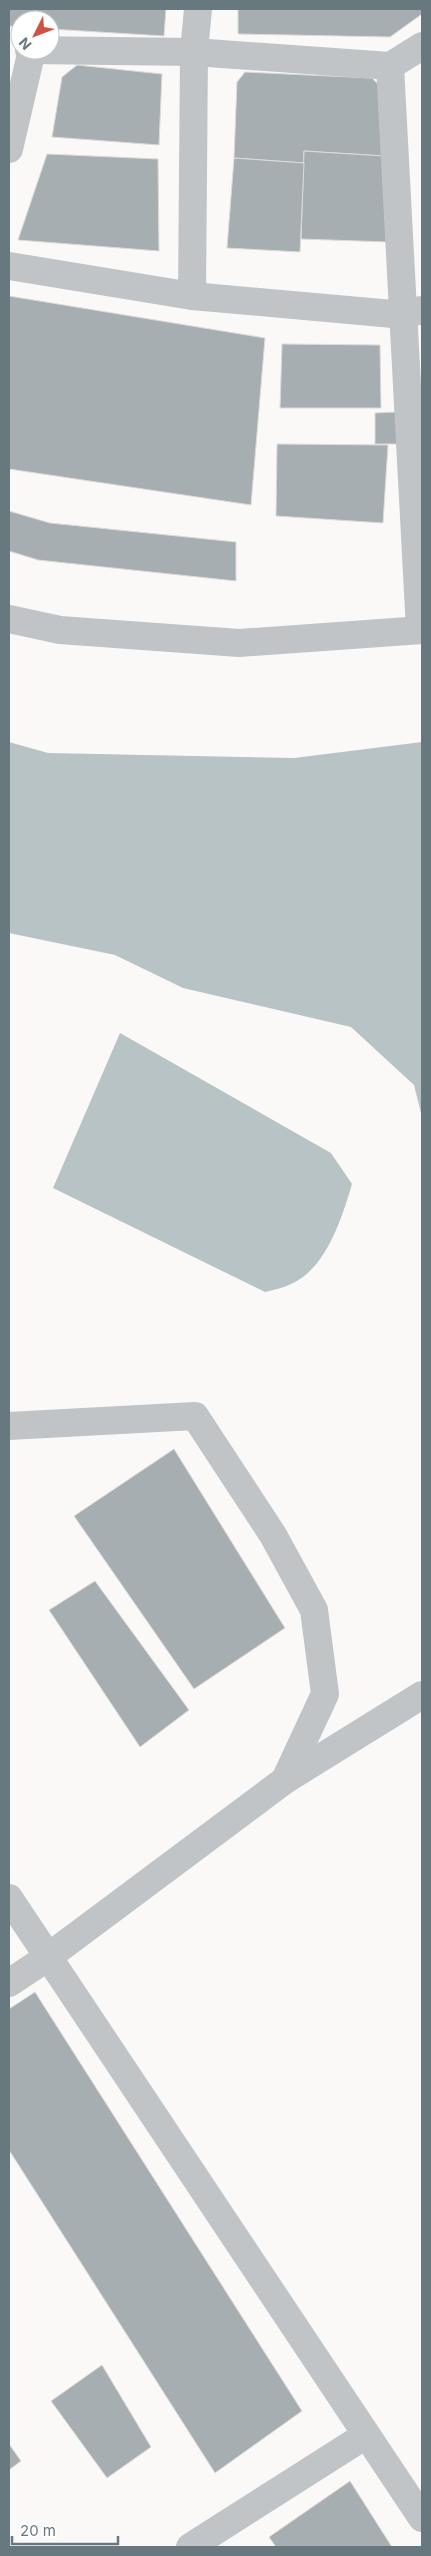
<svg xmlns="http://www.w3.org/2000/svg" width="431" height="2556" viewBox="0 0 431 2556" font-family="Inter,sans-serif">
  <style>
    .water { fill: #b8c3c6 }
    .building { fill: #a6aeb2; stroke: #dcdbda }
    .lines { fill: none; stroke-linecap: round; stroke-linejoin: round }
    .minor { stroke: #c0c4c7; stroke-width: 28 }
  </style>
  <rect width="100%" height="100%" fill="#faf9f8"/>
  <g class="water">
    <polygon points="9,742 48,753 294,758 422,742 422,1117 414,1085 351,1027 183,988 115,955 9,933"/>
    <path d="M120,1033L331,1153L352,1184C342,1218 326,1269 291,1284C283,1288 273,1290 265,1292L53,1188Z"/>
  </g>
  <g class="building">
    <polygon points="9,9 166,9 164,36 50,29 50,20 20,20 20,27 9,26"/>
    <polygon points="238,9 422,9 422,14 390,37 238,34"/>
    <polygon points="77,65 162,74 159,145 52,137 62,77"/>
    <polygon points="245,72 372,78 385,92 384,156 304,151 304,163 234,158 237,82"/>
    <polygon points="304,151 384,156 388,242 301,239"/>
    <polygon points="47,154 158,159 159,251 18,240"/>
    <polygon points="234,158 304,163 300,252 227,248"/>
    <polygon points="9,296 265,338 251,505 9,469"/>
    <polygon points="282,344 380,345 381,408 280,408"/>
    <polygon points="396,412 400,444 375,444 375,413"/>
    <polygon points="277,444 388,445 383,523 276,516"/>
    <polygon points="9,511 50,523 236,542 236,581 38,560 9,551"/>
    <polygon points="174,1449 285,1628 194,1689 74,1516"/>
    <polygon points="95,1581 189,1710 140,1747 49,1610"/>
    <polygon points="35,1992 302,2411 215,2473 9,2150 9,2009"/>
    <polygon points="102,2365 151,2447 107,2478 51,2401"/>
    <polygon points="9,2444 21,2461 9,2470"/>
    <polygon points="350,2481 392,2547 276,2547 269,2537"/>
  </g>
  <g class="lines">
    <g class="minor">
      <polyline points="29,50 194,52 390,66 422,46"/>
      <polyline points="390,66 420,630"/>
      <polyline points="9,149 32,50"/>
      <polyline points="9,266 192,296 404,315 421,310"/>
      <polyline points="192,296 194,52 198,9"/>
      <polyline points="9,619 60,630 239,643 422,630"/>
      <polyline points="9,1426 195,1416 273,1535 314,1610 325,1694 285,1780 48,1957 9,1983"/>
      <polyline points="285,1780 422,1695"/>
      <polyline points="9,1898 422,2518"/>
      <polyline points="190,2547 366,2435"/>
    </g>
  </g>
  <rect width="431" height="2556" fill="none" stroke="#68787f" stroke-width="20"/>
  <g transform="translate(35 35) rotate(228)"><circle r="24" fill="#ffffff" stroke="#c3c9cc"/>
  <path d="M0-4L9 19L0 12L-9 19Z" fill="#cd5344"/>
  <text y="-8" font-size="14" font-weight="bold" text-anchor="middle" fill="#68787f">N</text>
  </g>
  <path d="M12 2536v8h106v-8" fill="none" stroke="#68787f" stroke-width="2.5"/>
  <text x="20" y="2536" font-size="15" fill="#68787f" stroke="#ffffff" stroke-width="4" paint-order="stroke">20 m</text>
</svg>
